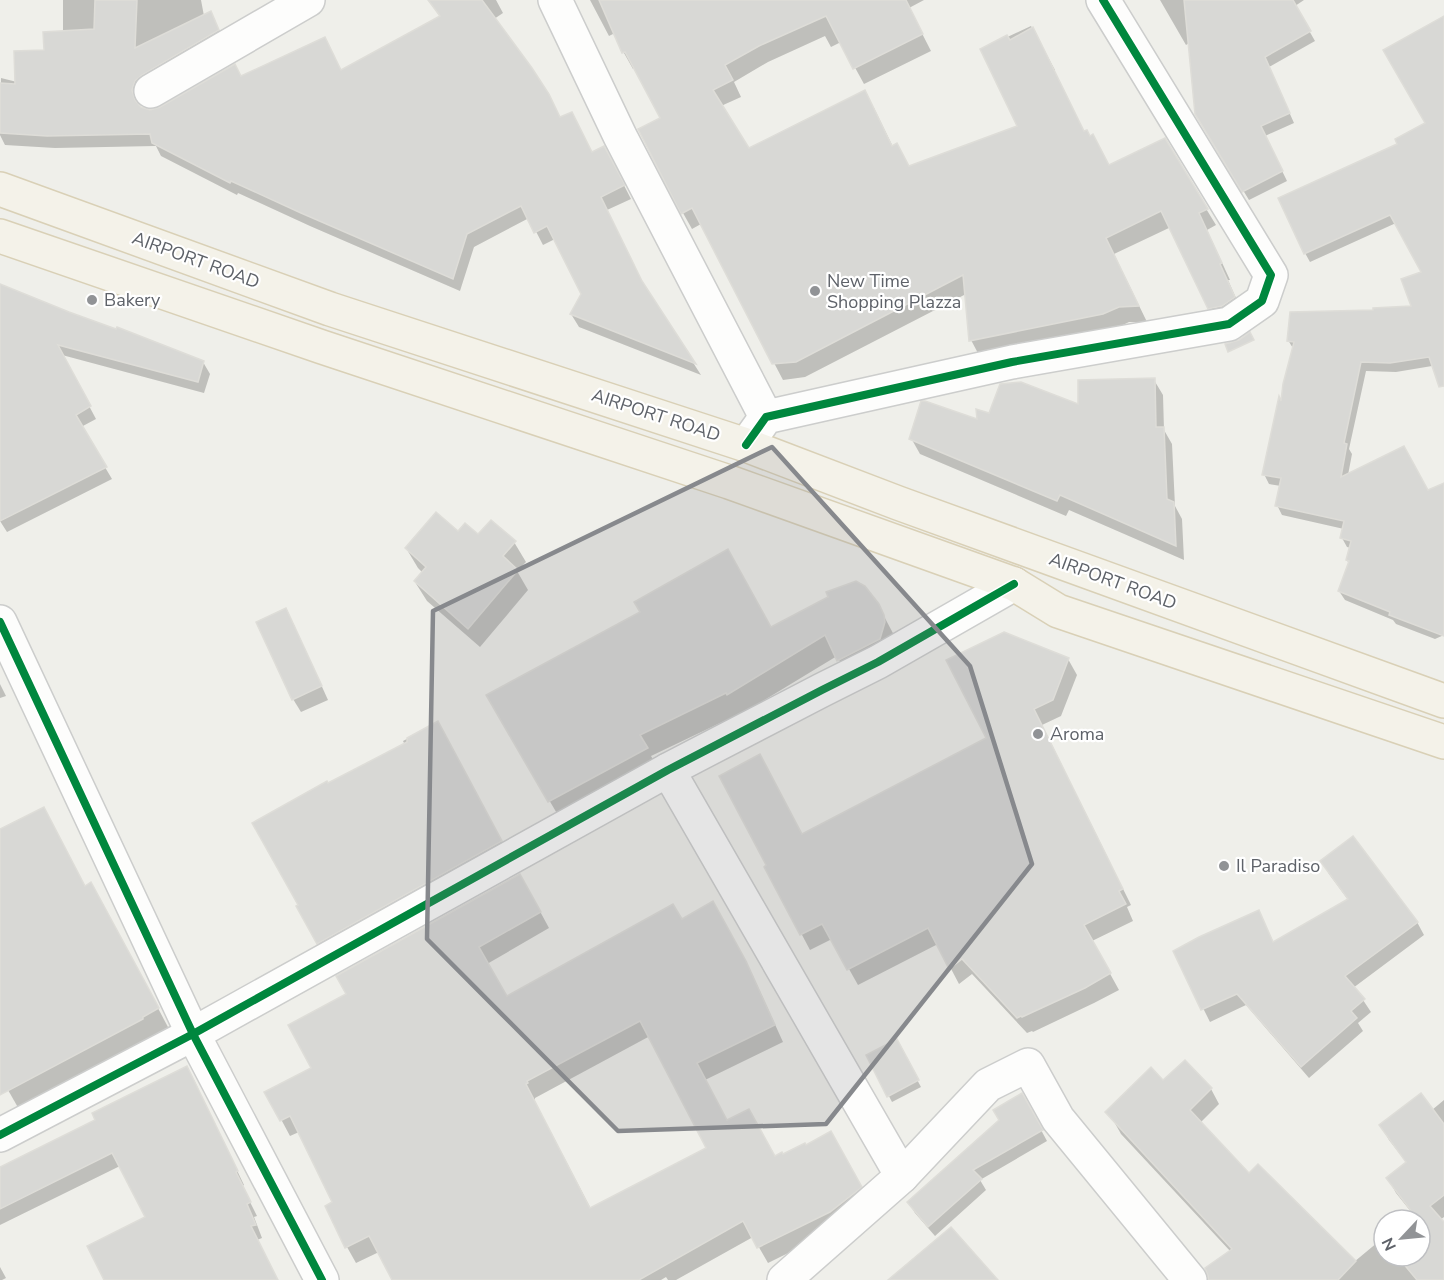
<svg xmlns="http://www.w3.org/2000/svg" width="1444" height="1280" viewBox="0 0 1444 1280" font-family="'Nunito Sans',sans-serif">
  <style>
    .shadow { fill: #0003; fill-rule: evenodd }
    .building { fill: #d8d8d5; stroke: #deddd8; stroke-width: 1.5; fill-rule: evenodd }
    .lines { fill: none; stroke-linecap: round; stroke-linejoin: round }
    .minor-casing { stroke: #cccdcc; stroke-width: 36 }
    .major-casing { stroke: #d9d0b6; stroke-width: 36 }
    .minor { stroke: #fdfdfc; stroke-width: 33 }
    .major { stroke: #f4f2e9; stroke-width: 33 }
    .cycleway-casing { stroke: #fff; stroke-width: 11 }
    .cycleway { stroke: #00873e; stroke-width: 8 }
    .marked { fill: #87898d; fill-opacity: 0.2; stroke: #87898d; stroke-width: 4.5; stroke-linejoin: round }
    .poi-dot { fill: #919396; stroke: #fff; stroke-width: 2 }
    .labels { text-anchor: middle; stroke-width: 4.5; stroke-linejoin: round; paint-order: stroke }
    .street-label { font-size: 18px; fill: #5e6269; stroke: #fff }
    .poi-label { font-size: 18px; fill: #5e6269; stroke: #fff; text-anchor: start }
  </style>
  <rect width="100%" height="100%" fill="#efefea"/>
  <g class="shadow">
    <polygon points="63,0 201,0 204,16 210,13 226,43 141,95 139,106 150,111 241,78 341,72 440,17 429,0 496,0 503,13 494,19 560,119 592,153 611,160 631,199 607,210 646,289 701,375 579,327 571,314 583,294 555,239 543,245 529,218 474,247 460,291 310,226 238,193 237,195 161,156 156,146 55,148 5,145 0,135 1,78 17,82 63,32"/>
    <polygon points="590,0 924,0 909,8 931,51 864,84 841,42 831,47 825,36 768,62 734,82 741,97 721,106 748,150 874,108 893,147 909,168 1019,126 982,49 1031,26 1055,70 1054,70 1084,132 1109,167 1164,140 1216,225 1207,230 1230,280 1228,280 1243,314 1219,324 1209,308 1171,227 1114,254 1147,322 1129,322 1113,330 980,357 971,340 966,294 805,377 783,380 701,224 692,229 683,213 662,119 635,68 633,69 624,53 615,33 609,36"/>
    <polygon points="1160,0 1304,0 1295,6 1315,41 1269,67 1294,123 1265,136 1287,181 1249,200 1196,113 1189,43 1186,45"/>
    <polygon points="1444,17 1444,364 1396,372 1366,371 1349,449 1352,454 1348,475 1428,492 1444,484 1444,635 1435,639 1396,624 1393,620 1345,600 1339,591 1349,564 1347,560 1351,548 1347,547 1342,538 1344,529 1282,515 1277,505 1281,486 1269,484 1264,474 1282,405 1294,350 1288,340 1375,311 1413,307 1423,272 1396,223 1310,262 1305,253 1399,145 1427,124"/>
    <polygon points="0,301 69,313 203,362 210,374 204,393 62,355 96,419 81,427 112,479 7,532 0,521"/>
    <polygon points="1154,380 1163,395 1164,430 1172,444 1175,506 1182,519 1184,560 1069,510 1066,516 920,454 911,438 979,421 989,415 1080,406"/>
    <polygon points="458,533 514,542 526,562 517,571 528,590 480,647 427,601 415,582 423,573 418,568 406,548"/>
    <polygon points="878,605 895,637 850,681 837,656 740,715 739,714 651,756 659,770 562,822 488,696"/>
    <polygon points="286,610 293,623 328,700 301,712 293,699"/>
    <polygon points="1068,659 1077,675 1061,716 1042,725 1131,905 1127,907 1133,921 1092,941 1119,990 1094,1003 1033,1032 1032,1031 1027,1033 972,974 959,984 938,944 858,985 832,939 810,950 766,867 802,836 988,739"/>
    <polygon points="0,684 6,696 0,698"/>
    <polygon points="437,723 514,863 331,965 298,906 328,785 405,745 403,741"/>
    <polygon points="0,831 85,887 103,904 169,1029 20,1111 0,1076"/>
    <polygon points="1322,861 1417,922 1424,935 1353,988 1363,1000 1371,1012 1358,1023 1363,1031 1309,1078 1246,1005 1210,1022 1175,952 1258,912 1274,943 1349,901 1329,874"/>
    <path d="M529,891L549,928L487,964L506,998L681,921L712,903L753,976L783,1042L705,1080L727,1122L774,1158L806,1147L830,1133L870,1203L839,1228L768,1263L753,1237L676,1280H668L666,1277L661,1280H393L379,1252L356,1263L347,1247L334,1203L299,1132L290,1136L267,1093L313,1069ZM650,1036L708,1149L591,1209L534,1100L535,1099V1098Z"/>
    <polygon points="896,1041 921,1087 892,1102 868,1056"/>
    <polygon points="194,1080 244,1185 242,1186 257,1216 254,1217 262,1238 257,1240 277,1280 106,1280 147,1218 120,1166 0,1225 0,1169"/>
    <polygon points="1163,1082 1211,1089 1219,1104 1200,1123 1249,1175 1354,1262 1384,1237 1384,1256 1420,1256 1420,1220 1404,1220 1412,1213 1396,1193 1388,1178 1407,1163 1389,1140 1381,1126 1432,1110 1444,1100 1444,1217 1440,1220 1444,1225 1444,1280 1210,1280 1231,1252 1121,1134 1112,1118"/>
    <polygon points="1022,1095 1047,1141 980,1180 986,1190 935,1236 915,1213 909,1203 1001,1120"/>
    <polygon points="0,1267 6,1278 2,1280 0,1280"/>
  </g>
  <g class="building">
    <polygon points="95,0 137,0 135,48 211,11 219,30 142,75 135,81 132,90 135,100 141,107 150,110 160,107 235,64 241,76 325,37 341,70 440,16 428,0 482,0 532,68 549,94 560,117 572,112 592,152 604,146 625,185 601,197 642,281 696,364 570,314 581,294 547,226 534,233 521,206 467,234 453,279 301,213 231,181 230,183 152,143 150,134 47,136 0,133 0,83 15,84 14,51 44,50 43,32 94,29"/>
    <polygon points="599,0 906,0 923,34 853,69 826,16 759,46 725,65 733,80 713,90 749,148 865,90 892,146 897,143 909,166 1017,126 980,49 1007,35 1010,40 1033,27 1084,131 1087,130 1090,136 1093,134 1109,165 1165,138 1208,209 1199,213 1222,263 1220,264 1235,297 1222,306 1208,309 1161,211 1106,238 1139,306 1119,307 1103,314 969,341 963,275 796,362 772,364 692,208 681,214 638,129 660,118 625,52 622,53"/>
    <polygon points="1184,0 1293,0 1311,31 1265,57 1290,113 1261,126 1283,171 1242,192 1195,114"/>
    <polygon points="1444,16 1444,386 1439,387 1429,357 1390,363 1361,362 1344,443 1347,444 1341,477 1404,446 1428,490 1444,483 1444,636 1389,615 1390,612 1338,591 1349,561 1346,560 1351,541 1340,538 1344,521 1275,506 1281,478 1262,475 1279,396 1281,401 1283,384 1294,342 1287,341 1290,312 1373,310 1373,308 1411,306 1401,279 1421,272 1390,215 1304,254 1278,198 1397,144 1395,139 1425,123 1383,50"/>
    <polygon points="0,284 69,312 116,329 117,327 204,361 198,382 58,345 91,406 76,415 107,467 0,521"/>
    <polygon points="1250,332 1254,340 1228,352 1225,344 1239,340"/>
    <polygon points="1155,378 1156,427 1164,427 1167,499 1174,502 1176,546 1060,495 1057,501 909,439 921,401 925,401 977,419 976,409 989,413 1000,384 1021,382 1078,404 1078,380"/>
    <polygon points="436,512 458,531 465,523 478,534 491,520 516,541 503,556 518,570 468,629 414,581 426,567 405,548"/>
    <polygon points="728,549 771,627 828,597 826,592 856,581 865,586 879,604 884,615 885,622 880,639 837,661 825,635 727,695 726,693 640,735 648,748 548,802 486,695 640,612 634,602"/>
    <polygon points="286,608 322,686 292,700 256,622"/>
    <polygon points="1004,632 1069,658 1053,700 1034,709 1123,889 1119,891 1126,904 1084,925 1111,973 1085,988 1022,1017 1021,1016 1017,1018 962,959 949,969 928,928 847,970 822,924 800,935 764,867 766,865 719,776 760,754 802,834 986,738 946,660"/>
    <polygon points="438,721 502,841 317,944 296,906 298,905 252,823 327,781 328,783 407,742 407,738"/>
    <polygon points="44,807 85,886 91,882 159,1008 143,1017 143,1019 0,1095 0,829"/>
    <polygon points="1353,836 1418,922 1345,976 1365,999 1351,1011 1357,1018 1301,1067 1237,994 1201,1010 1173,951 1199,937 1259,910 1273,942 1348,899 1320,861"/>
    <path d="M520,874L541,912L479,947L507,996L673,904L682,919L713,901L746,961L775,1025L697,1063L727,1120L749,1109L775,1156L782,1152L783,1154L805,1143L806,1145L831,1131L862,1187L830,1212L757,1248L743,1221L639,1280H392L369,1236L345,1248L325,1206L332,1202L290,1116L280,1121L264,1092L311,1068L288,1025L346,994L336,976ZM640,1021L706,1148L590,1208L526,1084L528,1083L527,1081Z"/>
    <polygon points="897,1039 919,1080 887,1097 866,1055"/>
    <polygon points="1185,1060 1212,1088 1190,1110 1249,1173 1258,1164 1356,1261 1338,1280 1208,1280 1208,1276 1205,1268 1232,1249 1105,1112 1151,1067 1163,1080"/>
    <polygon points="187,1066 238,1171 236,1172 251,1202 247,1204 256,1225 251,1226 278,1280 104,1280 87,1246 145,1217 112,1153 0,1209 0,1167 95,1120 92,1113"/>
    <polygon points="1022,1093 1043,1130 973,1170 982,1179 928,1227 907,1202 999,1120 993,1110"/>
    <polygon points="1421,1093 1444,1124 1444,1195 1430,1206 1444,1222 1444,1280 1417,1280 1397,1256 1420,1256 1420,1220 1402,1220 1412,1212 1386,1178 1406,1162 1379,1125"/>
    <polygon points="951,1227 998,1280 888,1280"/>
  </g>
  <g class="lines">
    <defs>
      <g id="minor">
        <polyline points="555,0 620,136 766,417"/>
        <polyline points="151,91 308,0"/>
        <polyline points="746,445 766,417 1012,362 1229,324 1262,301 1271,275 1103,0"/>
        <polyline points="0,622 193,1034 322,1280"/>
        <polyline points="668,770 902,1176"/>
        <polyline points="0,1135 193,1034 668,770 822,690 878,662 1014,584"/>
        <polyline points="784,1280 902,1176 988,1085 1028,1065 1058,1119 1190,1280"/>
      </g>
      <g id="major">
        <polyline points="0,189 330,309 746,445 898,503 1444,701"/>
        <polyline points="0,236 322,347 729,482 1014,584 1058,611 1444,742"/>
      </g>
    </defs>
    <use href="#minor" class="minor-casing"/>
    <use href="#major" class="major-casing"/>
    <use href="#minor" class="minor"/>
    <use href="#major" class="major"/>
    <defs>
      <g id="cycleway">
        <polyline points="746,445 766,417 1012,362 1229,324 1262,301 1271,275 1103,0"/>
        <polyline points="0,622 193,1034 322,1280"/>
        <polyline points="0,1135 193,1034 668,770 822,690 878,662 1014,584"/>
      </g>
    </defs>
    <use href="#cycleway" class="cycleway-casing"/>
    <use href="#cycleway" class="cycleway"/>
  </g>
  <path class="marked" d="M772,447L970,666L1032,864L826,1124L618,1131L427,939L433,611Z"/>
  <g class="poi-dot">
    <circle cx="815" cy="291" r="6"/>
    <circle cx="92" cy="300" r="6"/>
    <circle cx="1038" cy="734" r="6"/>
    <circle cx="1224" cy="866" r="6"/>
  </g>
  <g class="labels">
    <g class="street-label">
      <text transform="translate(196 260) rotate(20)" y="6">AIRPORT ROAD</text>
      <text transform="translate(656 415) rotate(18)" y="6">AIRPORT ROAD</text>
      <text transform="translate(1113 581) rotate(20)" y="6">AIRPORT ROAD</text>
    </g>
    <g class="poi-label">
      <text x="827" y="287">New Time<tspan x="827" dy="21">Shopping Plazza</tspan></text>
      <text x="104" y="306">Bakery</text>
      <text x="1050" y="740">Aroma</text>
      <text x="1236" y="872">Il Paradiso</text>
    </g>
  </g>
  <g transform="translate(1402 1238) rotate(244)"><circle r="28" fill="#ffffff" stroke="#bfc0c3" stroke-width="1.5"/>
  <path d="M0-4.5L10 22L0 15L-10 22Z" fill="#919396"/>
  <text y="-9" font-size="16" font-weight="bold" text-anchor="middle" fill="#5e6269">N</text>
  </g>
</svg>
